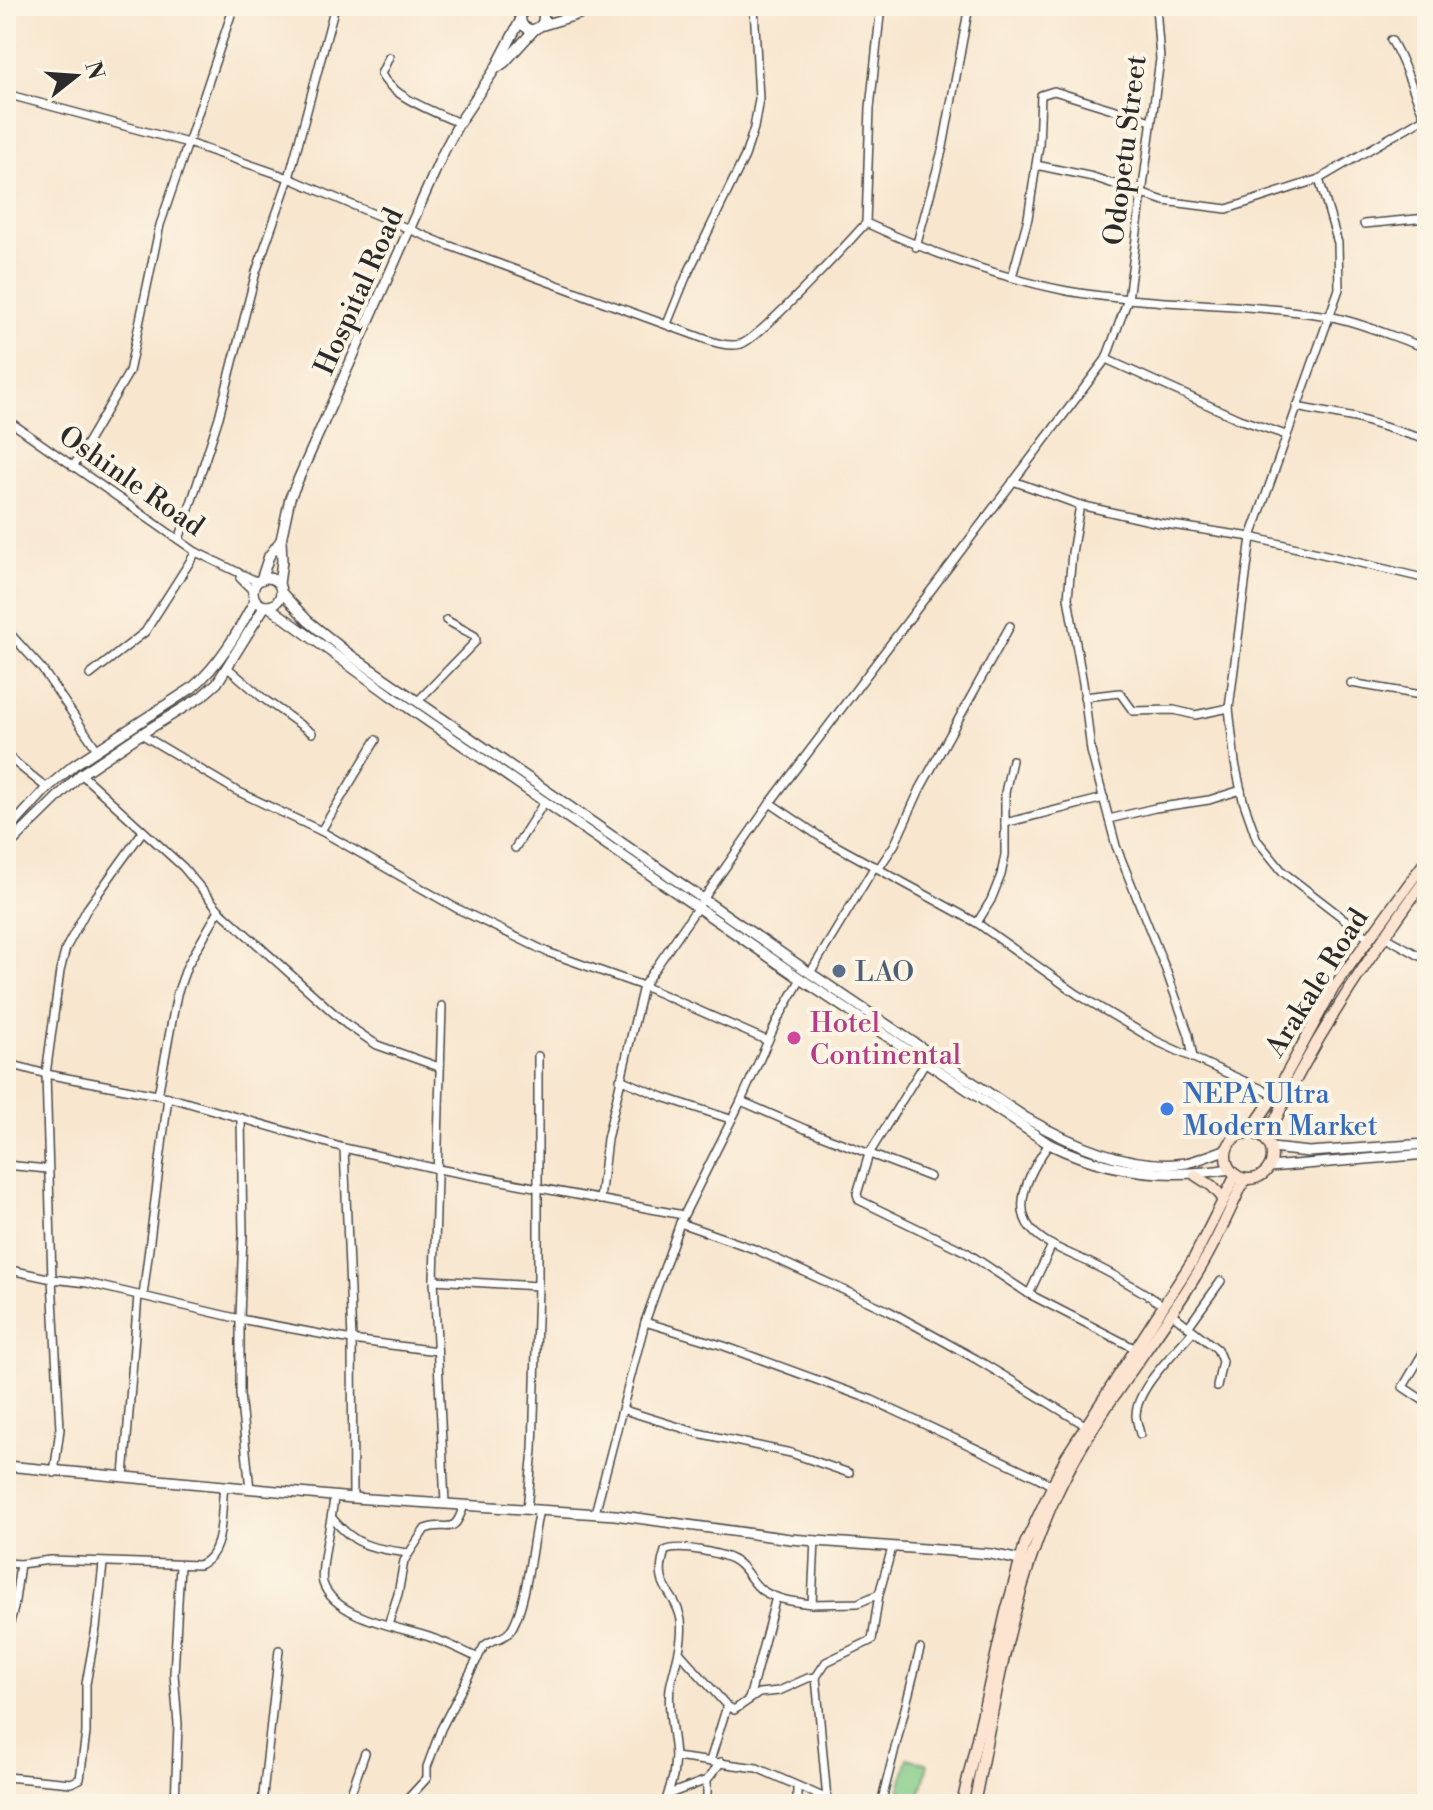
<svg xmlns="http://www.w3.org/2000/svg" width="1433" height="1810" viewBox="0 0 1433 1810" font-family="'Libre Bodoni',serif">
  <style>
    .green { fill: #7fca87; stroke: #557a59; stroke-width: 2 }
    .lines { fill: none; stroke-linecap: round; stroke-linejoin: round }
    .minor-casing { stroke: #4a4744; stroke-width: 10 }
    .tertiary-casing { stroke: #4a4744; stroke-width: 12 }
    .secondary-casing { stroke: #4a4744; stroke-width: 13 }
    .minor { stroke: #fff; stroke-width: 7 }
    .tertiary { stroke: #fff; stroke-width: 9 }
    .secondary { stroke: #fde4d1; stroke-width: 10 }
    .service-dot { fill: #5c6f8a; stroke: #fcf5e5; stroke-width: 3 }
    .hotel-dot { fill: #d1479c; stroke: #fcf5e5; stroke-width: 3 }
    .shop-dot { fill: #3f7fe0; stroke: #fcf5e5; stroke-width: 3 }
    .labels { text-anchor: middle; stroke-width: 8; stroke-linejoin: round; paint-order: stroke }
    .street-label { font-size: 28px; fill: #2b2b2b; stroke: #fcf5e5 }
    .service-label { font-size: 28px; fill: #4e5e75; stroke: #fcf5e5; text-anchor: start }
    .hotel-label { font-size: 28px; fill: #b23c85; stroke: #fcf5e5; text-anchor: start }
    .shop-label { font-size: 28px; fill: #366cbe; stroke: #fcf5e5; text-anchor: start }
  </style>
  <rect width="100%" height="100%" fill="#fcf5e5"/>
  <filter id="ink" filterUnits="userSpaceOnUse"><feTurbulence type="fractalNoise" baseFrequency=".0125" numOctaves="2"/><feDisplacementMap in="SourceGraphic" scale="16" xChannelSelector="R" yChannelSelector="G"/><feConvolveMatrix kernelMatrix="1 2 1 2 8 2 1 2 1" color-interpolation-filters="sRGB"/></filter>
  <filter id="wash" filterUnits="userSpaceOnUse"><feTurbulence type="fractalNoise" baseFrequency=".006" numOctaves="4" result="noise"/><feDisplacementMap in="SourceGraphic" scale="32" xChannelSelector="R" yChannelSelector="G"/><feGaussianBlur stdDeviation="1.8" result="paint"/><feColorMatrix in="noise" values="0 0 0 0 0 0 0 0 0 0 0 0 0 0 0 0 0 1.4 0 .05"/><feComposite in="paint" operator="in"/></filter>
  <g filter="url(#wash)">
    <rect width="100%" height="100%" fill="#f8e6cf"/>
    <polygon class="green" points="908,1758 928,1764 918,1804 897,1800"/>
  </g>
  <g filter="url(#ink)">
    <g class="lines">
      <defs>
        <g id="minor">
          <path d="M335,6L289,178L442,243L694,335C708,340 726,348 741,344C760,338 848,243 866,223L870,108L881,6"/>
          <path d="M1391,40C1406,63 1412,92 1425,117"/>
          <path d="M389,57L381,74C392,97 437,113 459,123"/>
          <polyline points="6,94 188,143 160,225 129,372 73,467"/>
          <polyline points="1036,165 1093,177 1164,201 1227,209 1319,179 1427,116"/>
          <polyline points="1319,179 1338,243 1339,289 1251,537 1229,708 1235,763 1243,800 1257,840 1283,872 1369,938"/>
          <path d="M866,223C931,253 996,277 1067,291C1153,306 1242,302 1328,316C1361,322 1395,338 1427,348"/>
          <polyline points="1364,224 1427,218"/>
          <polyline points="916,247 943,147 969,6"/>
          <polyline points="1012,277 1028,218 1039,145 1041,95 1054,91 1151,121"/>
          <polyline points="667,324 686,277 745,156 754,128 759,99 754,6"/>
          <polyline points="1106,359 1239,419 1286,435"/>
          <polyline points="1296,407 1355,418 1427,440"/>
          <polyline points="6,419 196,552 258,582"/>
          <polyline points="1013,481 1080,505 1159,523 1251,537 1427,579"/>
          <polyline points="1080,505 1072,553 1068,598 1083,683 1091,751 1116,846 1166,970 1189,1035 1193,1058"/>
          <polyline points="1427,529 1427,528"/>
          <polyline points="179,540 219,417 256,272 289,178 188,143 234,6"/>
          <polyline points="240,578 253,591"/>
          <polyline points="6,629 42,669 96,748"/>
          <polyline points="228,668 264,699 312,733"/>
          <polyline points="90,675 145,632 196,552"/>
          <polyline points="1351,683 1427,696"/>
          <polyline points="1084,697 1120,693 1133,711 1174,710 1195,715 1229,708"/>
          <polyline points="418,701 476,641 475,636 446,620"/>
          <polyline points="141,734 235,790 321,831 456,908 547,952 643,986 607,1139 600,1200"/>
          <polyline points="6,755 47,788"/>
          <polyline points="81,774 183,867 219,910 346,1024 377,1045 439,1067"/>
          <polyline points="770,803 822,838 977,923 1077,994 1156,1041 1275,1095"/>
          <polyline points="1109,819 1155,808 1209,800 1241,790"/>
          <polyline points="1005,823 1104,798"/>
          <polyline points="321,831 376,740"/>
          <polyline points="515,848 545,801"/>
          <polyline points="879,868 895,844 920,789 1010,626"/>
          <polyline points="977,923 991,900 1001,875 1005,855 1005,793 1012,760"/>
          <polyline points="1384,936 1427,960"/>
          <polyline points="810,973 875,866"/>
          <polyline points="442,1006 434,1280 445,1503"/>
          <polyline points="768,1041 643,986 770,803 1106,359 1128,299 1160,59 1156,6"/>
          <polyline points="926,1061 869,1154 857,1194 859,1200 966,1252 1029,1294 1134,1348"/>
          <polyline points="6,1063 46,1074 168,1097 344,1148 438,1169 683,1215"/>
          <polyline points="620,1079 663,1097 730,1119"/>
          <polyline points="158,1095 177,994 187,966 219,910"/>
          <polyline points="741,1101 805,1129 930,1177"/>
          <polyline points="241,1118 243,1233 240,1319 240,1394 250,1489"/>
          <path d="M1049,1144C1034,1165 1010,1204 1031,1229C1046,1246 1070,1253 1090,1263C1116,1276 1140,1289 1164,1306"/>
          <polyline points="6,1165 47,1169"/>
          <polyline points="680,1223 757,1250 889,1311 976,1359 1085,1425"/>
          <polyline points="6,1269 52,1279 60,1429 54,1473"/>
          <polyline points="434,1280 538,1286 538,1056"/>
          <polyline points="1029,1294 1052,1245"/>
          <polyline points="138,1295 87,1283 52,1279 46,1074 60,971 66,948 87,909 143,831"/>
          <polyline points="143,1296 168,1097"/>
          <polyline points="1171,1313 1217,1349 1222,1361 1217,1387"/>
          <polyline points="645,1322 724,1346 872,1400 1037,1477 1054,1487"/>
          <polyline points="1188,1327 1221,1281"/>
          <polyline points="1427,1346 1403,1387 1427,1403"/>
          <polyline points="624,1410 698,1433 791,1453 849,1473"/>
          <path d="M1140,1434C1139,1428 1136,1421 1136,1415C1137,1387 1176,1352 1193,1331"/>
          <polyline points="124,1477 138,1295 240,1319 352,1340 344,1148"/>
          <path d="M334,1497C333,1516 319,1570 323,1583C335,1619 401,1627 432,1638C448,1643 463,1651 478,1658"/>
          <polyline points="353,1498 352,1340 437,1351"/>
          <polyline points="527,1509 533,1450 538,1286"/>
          <polyline points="595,1513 645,1322 680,1223 741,1101 777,1021 801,979"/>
          <path d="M332,1518C356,1547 373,1548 408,1553"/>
          <polyline points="815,1540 812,1604 858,1603 879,1594"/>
          <path d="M6,1563L20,1564L50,1560L199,1565C226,1554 220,1512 224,1487"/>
          <path d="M812,1604C796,1602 777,1600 763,1591C752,1584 748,1571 738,1563C726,1553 678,1544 665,1551C652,1590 676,1590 681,1620C684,1644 674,1666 670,1688C667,1710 674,1735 675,1757L757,1768L839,1804"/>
          <path d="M388,1625L398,1594L404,1561L425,1529C449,1520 453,1539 464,1505"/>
          <polyline points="6,1637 14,1608 20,1564"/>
          <polyline points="679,1652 727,1706 734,1710 759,1693 779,1691 808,1678 816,1677"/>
          <polyline points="749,1699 776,1597"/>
          <polyline points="710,1761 727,1706"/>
          <polyline points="6,1777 71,1783 80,1779 86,1733 86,1684 96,1628 103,1564"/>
          <polyline points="797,1786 797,1804"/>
          <polyline points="669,1794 707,1780 721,1762"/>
          <polyline points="827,1799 816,1677 826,1662 872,1640 879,1594 892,1548"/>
          <polyline points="175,1804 178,1724 174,1674 180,1566"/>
          <polyline points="262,1804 279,1650"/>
          <polyline points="347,1804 365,1753"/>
          <path d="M403,1804L427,1778V1767L441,1729L484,1646C492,1638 504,1640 510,1631C527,1607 532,1540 539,1510"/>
          <polyline points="665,1804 673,1777 675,1757"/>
          <polyline points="707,1804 707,1780"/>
          <polyline points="881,1804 920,1649"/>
        </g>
        <g id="tertiary">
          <path d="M528,6L520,16L522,25L530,30C540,29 545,23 543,13L537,7"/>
          <polyline points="558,6 586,11"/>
          <polyline points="967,6 1023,6"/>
          <polyline points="540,26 589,11 642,6"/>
          <polyline points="495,69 505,62 535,29"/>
          <circle cx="267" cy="592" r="14"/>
          <polyline points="261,580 269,556 281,540"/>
          <polyline points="279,584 282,561 281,540 290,498 444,151 459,123 495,69 520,21"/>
          <path d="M281,592L308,621L349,654L810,973L1026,1118C1071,1144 1132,1171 1186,1163C1199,1160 1214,1154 1227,1149"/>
          <path d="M268,606L390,695L801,979L1049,1144C1106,1172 1168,1179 1230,1169"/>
          <path d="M6,833L47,788L74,765L192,688C220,664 238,632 255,600"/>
          <polyline points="6,848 81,774 141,734 201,697 217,683 265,606"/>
          <polyline points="1271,1148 1309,1152 1427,1144"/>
          <polyline points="1269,1167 1427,1154"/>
          <polyline points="6,1466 353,1498 615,1515 790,1539 991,1554 1025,1561"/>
        </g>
        <g id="secondary">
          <polyline points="1249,1133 1275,1095 1334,987 1427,859"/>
          <circle cx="1249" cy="1156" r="23"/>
          <path d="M1266,1140C1310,1043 1365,963 1427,877"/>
          <polyline points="1195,1175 1212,1186 1224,1199"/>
          <polyline points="962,1804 1006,1612 1025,1544 1066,1457 1193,1260 1236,1175"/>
          <path d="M974,1804C996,1697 1012,1586 1060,1487C1096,1412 1152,1347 1195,1277C1215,1246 1229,1211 1245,1179"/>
        </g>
      </defs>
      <use href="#minor" class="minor-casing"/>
      <use href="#tertiary" class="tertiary-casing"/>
      <use href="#secondary" class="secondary-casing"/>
      <use href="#minor" class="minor"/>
      <use href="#tertiary" class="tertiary"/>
      <use href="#secondary" class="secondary"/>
    </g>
  </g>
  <circle class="service-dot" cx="839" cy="971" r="8"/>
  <circle class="hotel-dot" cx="794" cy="1038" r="8"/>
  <circle class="shop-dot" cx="1167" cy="1109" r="8"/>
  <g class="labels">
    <g class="street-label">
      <text transform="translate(1124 150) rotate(-83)" y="10">Odopetu Street</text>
      <text transform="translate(358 291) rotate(-66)" y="10">Hospital Road</text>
      <text transform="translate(132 480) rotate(35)" y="10">Oshinle Road</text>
      <text transform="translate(1316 982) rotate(-58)" y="10">Arakale Road</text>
    </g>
    <g class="service-label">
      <text x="855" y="981">LAO</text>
    </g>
    <g class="hotel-label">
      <text x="810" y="1032">Hotel<tspan x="810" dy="32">Continental</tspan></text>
    </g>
    <g class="shop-label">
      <text x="1183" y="1103">NEPA Ultra<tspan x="1183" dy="32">Modern Market</tspan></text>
    </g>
  </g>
  <rect width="1433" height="1810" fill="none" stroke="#fcf5e5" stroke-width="32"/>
  <g transform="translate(76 76) rotate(73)" stroke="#fcf5e5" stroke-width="6" paint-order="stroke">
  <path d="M0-6L14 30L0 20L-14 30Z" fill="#2b2b2b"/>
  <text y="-12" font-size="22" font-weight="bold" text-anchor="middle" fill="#2b2b2b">N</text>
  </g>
</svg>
